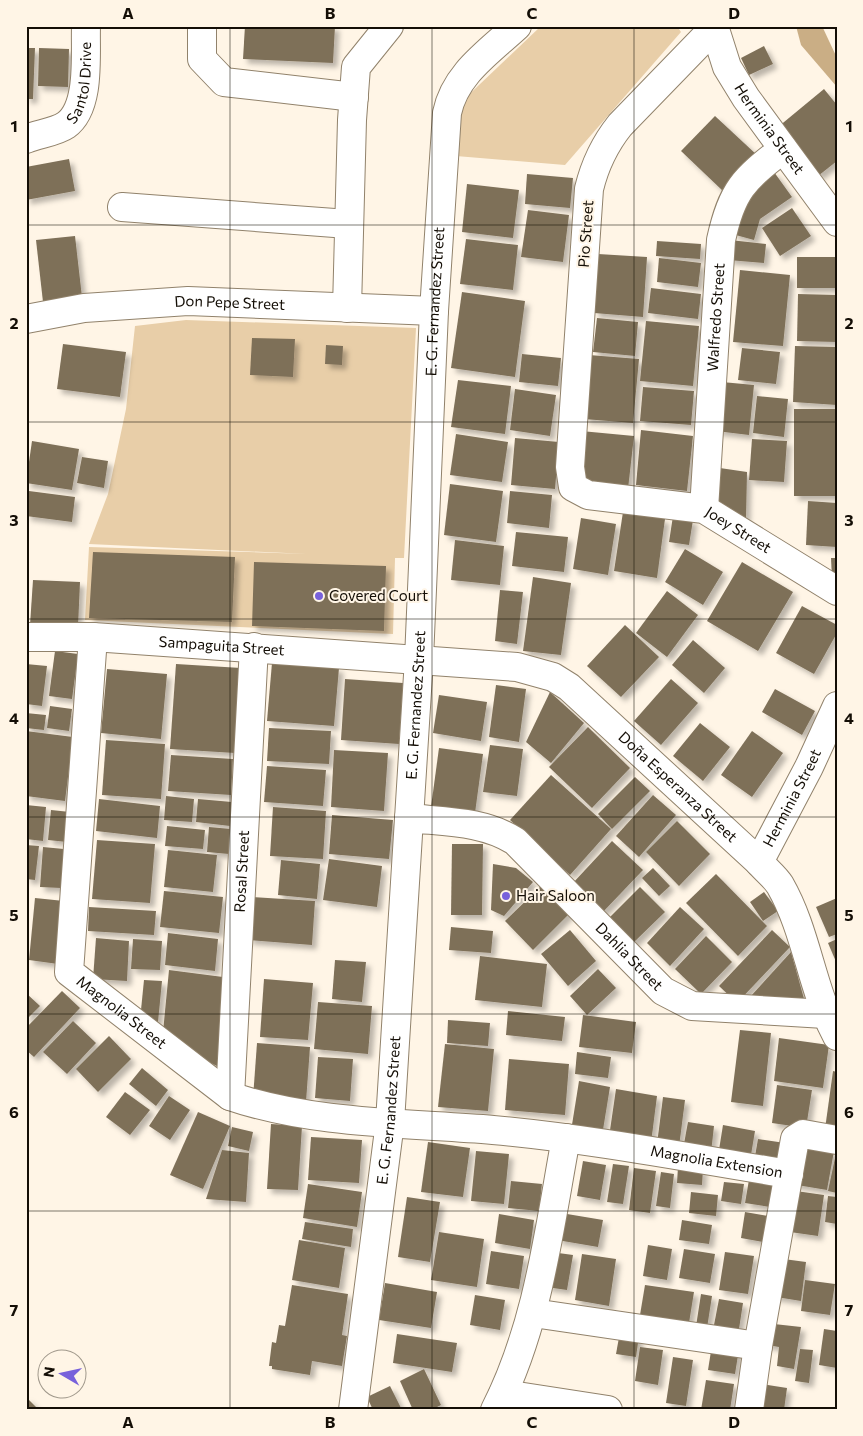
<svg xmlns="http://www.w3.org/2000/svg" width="863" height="1436" viewBox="0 0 863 1436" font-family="Commissioner,sans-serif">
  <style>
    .green { fill: #e8cea8 }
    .water { fill: #caae85 }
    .building { fill: #7e7059; filter: url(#shadow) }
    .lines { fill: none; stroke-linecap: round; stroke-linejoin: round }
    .minor-casing { stroke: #91826b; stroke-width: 30 }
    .minor { stroke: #fff; stroke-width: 28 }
    .grid { fill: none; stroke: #140e06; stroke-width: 1; stroke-opacity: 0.55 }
    .poi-dot { fill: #7861db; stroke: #fff5e6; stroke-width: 2 }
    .labels { text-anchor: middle; stroke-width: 4; stroke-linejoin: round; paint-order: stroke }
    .street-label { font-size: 15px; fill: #140e06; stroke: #fff5e6 }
    .poi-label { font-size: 15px; fill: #140e06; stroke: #fff5e6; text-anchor: start }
    .neatline { fill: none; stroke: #140e06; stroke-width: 2 }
    .grid-label { font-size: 16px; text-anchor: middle; font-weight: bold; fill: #140e06 }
  </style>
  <defs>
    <filter id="shadow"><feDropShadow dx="4.5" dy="4.5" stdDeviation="2.5" flood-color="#0004"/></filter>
  </defs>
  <rect width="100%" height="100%" fill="#fff5e6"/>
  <g class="green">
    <polygon points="541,26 677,26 681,32 565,165 456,156 458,105"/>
    <polygon points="186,320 416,328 404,558 395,558 393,634 85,620 89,547 308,554 89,544 108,494 126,409 135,326"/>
  </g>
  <polygon class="water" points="796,26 822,26 837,58 837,87 801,45"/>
  <g class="building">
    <polygon points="245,26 335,26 333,63 243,59"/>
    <polygon points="764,46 773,64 749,75 741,58"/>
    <polygon points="26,48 35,48 33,99 26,99"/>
    <polygon points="39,48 69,49 68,87 38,86"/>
    <polygon points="824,89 837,105 837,161 818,176 778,127"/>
    <polygon points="715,116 758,156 724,192 681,151"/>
    <polygon points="69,159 75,191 26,200 26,167"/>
    <polygon points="774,172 792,197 760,219 754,240 732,234 742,194"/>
    <polygon points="527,174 573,178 570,208 525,204"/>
    <polygon points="467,184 519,190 513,238 462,232"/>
    <polygon points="792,208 811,236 780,256 762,228"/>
    <polygon points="528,210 569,215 563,262 521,257"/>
    <polygon points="75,236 82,297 43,302 36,240"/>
    <polygon points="466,239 518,245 513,290 460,284"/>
    <polygon points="730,240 766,244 764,263 728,260"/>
    <polygon points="657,241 701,244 700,259 656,256"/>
    <polygon points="598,254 647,257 643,317 594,313"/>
    <rect x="797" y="257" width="40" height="31"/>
    <polygon points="659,258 701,263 698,287 657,282"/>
    <polygon points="740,270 790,275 783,346 733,342"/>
    <polygon points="651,288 701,294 698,319 648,313"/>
    <polygon points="462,292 525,301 515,377 451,368"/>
    <polygon points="798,294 837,295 837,342 797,341"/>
    <polygon points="597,318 638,322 635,356 593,352"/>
    <polygon points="646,321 699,326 693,386 640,381"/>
    <polygon points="252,338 295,339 293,377 250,375"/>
    <polygon points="63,344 126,352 120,397 57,389"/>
    <polygon points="326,345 343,346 342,365 325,364"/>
    <polygon points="795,346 837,347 837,405 793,402"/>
    <polygon points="742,348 780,352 776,384 738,380"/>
    <polygon points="522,354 561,358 558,386 519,382"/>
    <polygon points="589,355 639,359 633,423 584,419"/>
    <polygon points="458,380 511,386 505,434 451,427"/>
    <polygon points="722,382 754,385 749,435 716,431"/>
    <polygon points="643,387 694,391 691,425 640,421"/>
    <polygon points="515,389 556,395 550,436 510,430"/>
    <polygon points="757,396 788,399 784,437 753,433"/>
    <rect x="794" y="409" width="43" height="87"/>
    <polygon points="641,430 693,436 687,491 636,485"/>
    <polygon points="581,431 634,436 628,489 576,484"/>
    <polygon points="456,434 508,442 502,482 450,475"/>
    <polygon points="515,438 559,442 555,489 511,485"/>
    <polygon points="752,439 787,441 784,482 749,480"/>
    <polygon points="32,441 79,449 72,490 26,483"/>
    <polygon points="82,457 108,461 104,488 77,483"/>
    <polygon points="713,467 747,472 746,519 710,503"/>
    <polygon points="450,484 503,491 496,542 444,535"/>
    <polygon points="29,491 75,497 72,522 26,516"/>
    <polygon points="510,491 552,495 549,528 507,523"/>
    <polygon points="808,501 837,503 837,547 806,545"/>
    <polygon points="623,512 665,519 657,578 614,571"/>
    <polygon points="673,516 693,520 689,545 669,542"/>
    <polygon points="581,518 616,524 608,575 573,569"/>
    <polygon points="516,532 568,537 564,572 512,566"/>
    <polygon points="455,540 504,546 500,585 451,580"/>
    <polygon points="685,549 723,572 703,605 665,582"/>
    <polygon points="93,552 235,557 232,622 89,618"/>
    <polygon points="831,558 837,558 837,580 832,578"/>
    <polygon points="254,562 386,566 384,631 252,626"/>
    <polygon points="742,562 793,592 758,651 707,621"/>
    <polygon points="533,577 571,583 561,655 523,651"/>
    <polygon points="33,580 80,582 78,627 30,625"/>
    <polygon points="500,590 523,592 517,644 495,641"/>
    <polygon points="667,591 698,615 667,657 636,633"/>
    <polygon points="802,606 837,625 837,633 814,674 776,653"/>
    <polygon points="625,625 659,657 621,697 587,666"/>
    <polygon points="693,640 725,668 704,693 672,665"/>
    <polygon points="55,651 78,654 72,699 49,696"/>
    <polygon points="272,663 339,668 334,726 267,721"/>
    <polygon points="26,664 47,666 42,706 26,704"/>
    <polygon points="176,664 241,668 235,753 170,749"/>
    <polygon points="107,669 167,674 161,739 101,733"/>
    <polygon points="345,679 403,683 399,744 341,740"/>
    <polygon points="671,679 698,703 661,745 634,721"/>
    <polygon points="496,685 526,689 519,742 489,737"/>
    <polygon points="775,689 815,711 802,735 762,712"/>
    <polygon points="550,692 584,723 551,763 526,742"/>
    <polygon points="439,695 487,702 481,741 433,733"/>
    <polygon points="50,706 72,709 69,731 47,728"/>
    <polygon points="26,713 46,715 44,730 26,728"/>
    <polygon points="700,723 730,747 703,781 673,756"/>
    <polygon points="588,727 630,768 592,808 549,767"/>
    <polygon points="269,728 331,731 329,764 267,761"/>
    <polygon points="26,731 73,737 65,801 26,796"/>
    <polygon points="752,731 783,753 752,797 721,775"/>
    <polygon points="106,740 165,744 161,799 102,795"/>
    <polygon points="490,745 523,749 517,796 483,792"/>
    <polygon points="439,748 483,754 475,813 431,807"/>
    <polygon points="334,750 388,753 384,811 331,807"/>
    <polygon points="171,755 233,759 231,795 168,791"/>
    <polygon points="267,766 326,770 323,806 264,802"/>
    <polygon points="551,775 611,829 570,875 510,820"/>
    <polygon points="635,777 650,791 612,829 598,814"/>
    <polygon points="653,795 676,815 639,857 616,836"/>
    <polygon points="166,796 194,799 192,822 164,820"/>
    <polygon points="99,799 160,806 157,838 96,831"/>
    <polygon points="198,799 232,802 230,826 196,822"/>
    <polygon points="26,805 46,807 43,841 26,839"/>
    <polygon points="273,807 326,811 323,859 270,856"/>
    <polygon points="51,810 70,812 67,842 48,840"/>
    <polygon points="332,815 393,820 389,859 329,854"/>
    <polygon points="677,821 710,854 679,886 646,852"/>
    <polygon points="167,826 205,830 203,849 165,846"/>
    <polygon points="209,827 231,829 229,854 207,852"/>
    <polygon points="97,840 155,844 150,903 92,899"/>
    <polygon points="612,841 643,870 602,913 572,884"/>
    <polygon points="452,844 483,844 482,915 451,915"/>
    <polygon points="26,845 39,846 35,880 26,879"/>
    <polygon points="43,847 64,849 61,888 40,887"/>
    <polygon points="168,850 217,855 213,892 164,887"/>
    <polygon points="329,859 382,866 377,907 323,900"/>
    <polygon points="281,860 320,864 317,899 278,895"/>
    <polygon points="493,864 516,868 533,882 504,916 491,910"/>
    <polygon points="653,868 670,886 659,896 642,878"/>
    <polygon points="716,874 767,926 738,956 686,903"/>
    <polygon points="542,885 570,913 533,950 505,921"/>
    <polygon points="640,887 665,912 630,946 606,921"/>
    <polygon points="164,891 223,897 219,933 160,927"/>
    <polygon points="764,892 778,911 763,921 750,902"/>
    <polygon points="252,897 315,901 312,945 248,940"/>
    <polygon points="35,898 64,901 58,964 29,960"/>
    <polygon points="837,898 837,934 829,937 816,907"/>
    <polygon points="89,907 156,911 154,935 88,931"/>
    <polygon points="680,907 704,929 670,966 647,943"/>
    <polygon points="451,927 493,931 491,953 449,950"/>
    <polygon points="570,930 596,961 568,986 541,954"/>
    <polygon points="772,930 790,947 737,1003 719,986"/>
    <polygon points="168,933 218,939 215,971 165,965"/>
    <polygon points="706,936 732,962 701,994 675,969"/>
    <polygon points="96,938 129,941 127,981 93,979"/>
    <polygon points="133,939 162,941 160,970 131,969"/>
    <polygon points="837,939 837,964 828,943"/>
    <polygon points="791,952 806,1006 750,997"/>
    <polygon points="480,956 547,964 542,1007 475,1000"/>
    <polygon points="335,960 366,962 362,1002 332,999"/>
    <polygon points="598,969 616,988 587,1015 570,996"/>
    <polygon points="169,970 223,977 217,1066 186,1051 163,1032"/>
    <polygon points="264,979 313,983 308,1040 260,1037"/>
    <polygon points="144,980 162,981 158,1022 140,1020"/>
    <polygon points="62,991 80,1008 34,1057 26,1050 26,1028"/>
    <polygon points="26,993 40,1006 26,1020"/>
    <polygon points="318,1002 372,1006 368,1054 314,1049"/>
    <polygon points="508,1011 565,1017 562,1041 506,1035"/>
    <polygon points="583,1015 636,1022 632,1053 579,1047"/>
    <polygon points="448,1020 490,1023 488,1046 447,1043"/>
    <polygon points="73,1021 96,1043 67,1074 43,1052"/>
    <polygon points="740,1030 771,1033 763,1106 731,1102"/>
    <polygon points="109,1036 131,1059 98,1092 76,1069"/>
    <polygon points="779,1038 829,1045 823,1088 774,1081"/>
    <polygon points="257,1043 310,1047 306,1102 253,1098"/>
    <polygon points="445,1044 494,1049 488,1111 438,1107"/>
    <polygon points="577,1052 611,1057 608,1078 575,1074"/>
    <polygon points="318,1057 353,1059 350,1101 315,1098"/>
    <polygon points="509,1059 569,1064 565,1115 505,1110"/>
    <polygon points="142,1068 168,1090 156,1106 129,1084"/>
    <polygon points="833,1071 837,1072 837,1131 825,1129"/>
    <polygon points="579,1081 610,1087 602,1136 571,1131"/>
    <polygon points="777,1085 812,1090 806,1128 772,1123"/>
    <polygon points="616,1089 657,1096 651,1143 609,1137"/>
    <polygon points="125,1092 150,1110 130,1135 106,1117"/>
    <polygon points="169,1096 190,1110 170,1140 149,1126"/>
    <polygon points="663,1097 685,1100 679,1147 657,1144"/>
    <polygon points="198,1112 230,1126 203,1189 170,1175"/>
    <polygon points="688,1122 714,1126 711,1153 683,1149"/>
    <polygon points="271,1124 302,1126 298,1190 267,1189"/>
    <polygon points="723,1125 755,1131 750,1161 718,1156"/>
    <polygon points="232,1127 253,1132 249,1151 228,1146"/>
    <polygon points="311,1137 362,1140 359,1183 308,1180"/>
    <polygon points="758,1139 785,1143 781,1167 754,1162"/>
    <polygon points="428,1142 470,1148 463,1197 421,1192"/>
    <polygon points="797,1144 834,1151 827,1190 791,1184"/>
    <polygon points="222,1150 249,1153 246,1202 206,1199"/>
    <polygon points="476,1151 509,1154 504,1204 471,1201"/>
    <polygon points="835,1158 837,1159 837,1193 828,1191"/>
    <polygon points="583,1161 606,1165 600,1200 577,1196"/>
    <polygon points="613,1164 629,1166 623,1204 607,1202"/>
    <polygon points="678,1167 703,1169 702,1185 677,1183"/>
    <polygon points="634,1168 656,1171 650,1213 629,1210"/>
    <polygon points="661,1172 674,1174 670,1208 656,1206"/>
    <polygon points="750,1174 775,1178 770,1207 745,1203"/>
    <polygon points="511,1181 542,1184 539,1211 508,1208"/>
    <polygon points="724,1182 744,1184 741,1204 721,1201"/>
    <polygon points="308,1184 362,1192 357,1227 303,1218"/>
    <polygon points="796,1191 824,1195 818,1236 790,1232"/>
    <polygon points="691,1192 718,1195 716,1216 689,1213"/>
    <polygon points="828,1196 837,1197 837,1224 825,1222"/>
    <polygon points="407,1197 440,1202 430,1262 398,1257"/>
    <polygon points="745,1212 768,1216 763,1242 741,1238"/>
    <polygon points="561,1213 603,1220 598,1247 557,1240"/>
    <polygon points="499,1214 534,1220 530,1249 495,1243"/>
    <polygon points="682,1220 712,1225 709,1244 679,1240"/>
    <polygon points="305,1222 353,1229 351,1247 302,1239"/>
    <polygon points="439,1232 484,1239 477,1287 431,1280"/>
    <polygon points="299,1240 345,1248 339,1288 292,1280"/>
    <polygon points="648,1245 672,1249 667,1280 643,1276"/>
    <polygon points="684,1249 715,1254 710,1283 679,1278"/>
    <polygon points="491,1251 524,1256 519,1289 486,1284"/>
    <polygon points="551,1252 573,1255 567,1290 546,1287"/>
    <polygon points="725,1252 754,1256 748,1294 719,1290"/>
    <polygon points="582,1254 616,1259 609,1306 575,1300"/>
    <polygon points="776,1258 806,1262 801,1301 770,1296"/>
    <polygon points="805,1280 835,1284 830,1315 801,1311"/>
    <polygon points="385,1283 437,1292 431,1328 379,1320"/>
    <polygon points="292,1285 348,1294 342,1335 347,1336 342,1366 312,1361 310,1375 272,1369 272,1366 269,1366 272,1342 276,1343 279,1325 285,1326"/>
    <polygon points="645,1285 694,1292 689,1323 640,1315"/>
    <polygon points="701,1294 712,1296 707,1328 696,1326"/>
    <polygon points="475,1295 505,1300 500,1330 470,1325"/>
    <polygon points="719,1299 743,1303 739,1329 714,1325"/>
    <polygon points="765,1323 801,1327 794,1369 777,1366 779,1347 762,1344"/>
    <polygon points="824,1329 837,1331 837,1368 819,1365"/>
    <polygon points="620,1332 639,1336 636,1357 616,1354"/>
    <polygon points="397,1334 457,1343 452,1372 393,1363"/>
    <polygon points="712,1345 739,1349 735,1374 708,1370"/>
    <polygon points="640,1347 663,1350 658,1385 635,1381"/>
    <polygon points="800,1349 813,1350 809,1383 795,1381"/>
    <polygon points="673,1357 693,1360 686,1406 666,1403"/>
    <polygon points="424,1369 441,1405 431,1410 413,1410 400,1381"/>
    <polygon points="706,1380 734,1384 730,1410 701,1410"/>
    <polygon points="755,1383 787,1388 784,1410 751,1410"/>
    <polygon points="390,1386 402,1410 373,1410 367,1397"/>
    <polygon points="26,1397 36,1407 35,1410 26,1410"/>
  </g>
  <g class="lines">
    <defs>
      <g id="minor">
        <polyline points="202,26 202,59 224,82 354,97"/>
        <path id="s1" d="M714,26L727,67L746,98L837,222"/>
        <path id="s2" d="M715,27L620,125C604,145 595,164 589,189L570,467L573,487L588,495L704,509L837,591"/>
        <path id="s3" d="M26,139C38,134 56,132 66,125C91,107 85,54 86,26"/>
        <polyline points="122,207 348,224"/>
        <polyline points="347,308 352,120 356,67 389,26"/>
        <path id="s4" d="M26,319L84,308L188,301L434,311"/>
        <path id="s5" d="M704,509L721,240C732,190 743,180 783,149"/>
        <path id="s6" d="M26,637H93L517,667L553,677L569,687L759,862C766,870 775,877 780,885C807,932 811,988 837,1036"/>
        <path id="s7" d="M93,637L69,972L230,1096C311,1124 407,1123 493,1130C592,1139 690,1158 789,1174"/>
        <path id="s8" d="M409,818C446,822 483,821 515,841L663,991L692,1006L825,1014"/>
        <path id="s9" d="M759,862L809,767L837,706"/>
        <path id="s10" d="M230,1096L254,647"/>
        <polyline points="533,1313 758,1346"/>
        <polyline points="503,1394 608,1410"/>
        <path id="s11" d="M353,1410L390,1122L419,659L434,311L447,113C455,74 489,52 517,26"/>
        <path d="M495,1410C538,1326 549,1230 566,1138"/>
        <polyline points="749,1410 758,1346 795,1139 803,1134 837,1140"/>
      </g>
    </defs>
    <use href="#minor" class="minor-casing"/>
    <use href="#minor" class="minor"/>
  </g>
  <path class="grid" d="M230,26V1410M432,26V1410M634,26V1410M26,225H837M26,422H837M26,619H837M26,817H837M26,1014H837M26,1211H837"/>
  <g class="poi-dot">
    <circle cx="319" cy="596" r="5"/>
    <circle cx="506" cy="896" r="5"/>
  </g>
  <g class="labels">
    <g class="street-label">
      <text dy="5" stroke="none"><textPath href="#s3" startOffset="89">Santol Drive</textPath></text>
      <text dy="5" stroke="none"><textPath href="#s1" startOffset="118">Herminia Street</textPath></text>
      <text transform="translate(586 234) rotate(-86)" y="5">Pio Street</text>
      <text dy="5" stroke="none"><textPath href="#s11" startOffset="1112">E. G. Fernandez Street</textPath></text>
      <text dy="5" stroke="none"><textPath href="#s4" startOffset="205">Don Pepe Street</textPath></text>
      <text dy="5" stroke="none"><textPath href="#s5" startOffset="192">Walfredo Street</textPath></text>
      <text dy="5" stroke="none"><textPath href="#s2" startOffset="681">Joey Street</textPath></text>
      <text dy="5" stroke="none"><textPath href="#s6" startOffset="196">Sampaguita Street</textPath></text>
      <text dy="5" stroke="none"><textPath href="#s11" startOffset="708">E. G. Fernandez Street</textPath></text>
      <text dy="5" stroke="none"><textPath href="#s6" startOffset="696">Doña Esperanza Street</textPath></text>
      <text dy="5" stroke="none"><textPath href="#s9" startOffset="72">Herminia Street</textPath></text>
      <text dy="5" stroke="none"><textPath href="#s10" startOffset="225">Rosal Street</textPath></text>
      <text dy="5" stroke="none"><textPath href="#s8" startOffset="272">Dahlia Street</textPath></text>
      <text dy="5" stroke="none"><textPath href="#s7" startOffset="402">Magnolia Street</textPath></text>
      <text dy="5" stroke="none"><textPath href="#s11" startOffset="302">E. G. Fernandez Street</textPath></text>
      <text dy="5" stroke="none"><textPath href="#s7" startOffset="1031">Magnolia Extension</textPath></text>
    </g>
    <g class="poi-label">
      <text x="329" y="601">Covered Court</text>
      <text x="516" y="901">Hair Saloon</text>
    </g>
  </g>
  <rect width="863" height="1436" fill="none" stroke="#fff5e6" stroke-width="55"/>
  <g transform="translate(62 1374) rotate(279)"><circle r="24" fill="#fff5e6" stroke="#a1998c"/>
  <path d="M0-4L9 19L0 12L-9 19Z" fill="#7861db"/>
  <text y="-8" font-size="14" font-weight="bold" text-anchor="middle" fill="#140e06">N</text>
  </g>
  <rect x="28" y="28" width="808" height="1380" class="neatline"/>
  <g class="grid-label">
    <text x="128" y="19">A</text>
    <text x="330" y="19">B</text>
    <text x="532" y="19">C</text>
    <text x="734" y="19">D</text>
    <text x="14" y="132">1</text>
    <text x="849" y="132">1</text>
    <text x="14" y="329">2</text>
    <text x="849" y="329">2</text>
    <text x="14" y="526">3</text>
    <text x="849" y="526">3</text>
    <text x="14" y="724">4</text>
    <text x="849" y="724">4</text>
    <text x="14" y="921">5</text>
    <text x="849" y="921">5</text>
    <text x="14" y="1118">6</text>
    <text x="849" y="1118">6</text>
    <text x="14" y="1316">7</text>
    <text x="849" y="1316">7</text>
    <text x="128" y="1428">A</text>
    <text x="330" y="1428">B</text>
    <text x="532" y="1428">C</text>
    <text x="734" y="1428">D</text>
  </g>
</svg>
